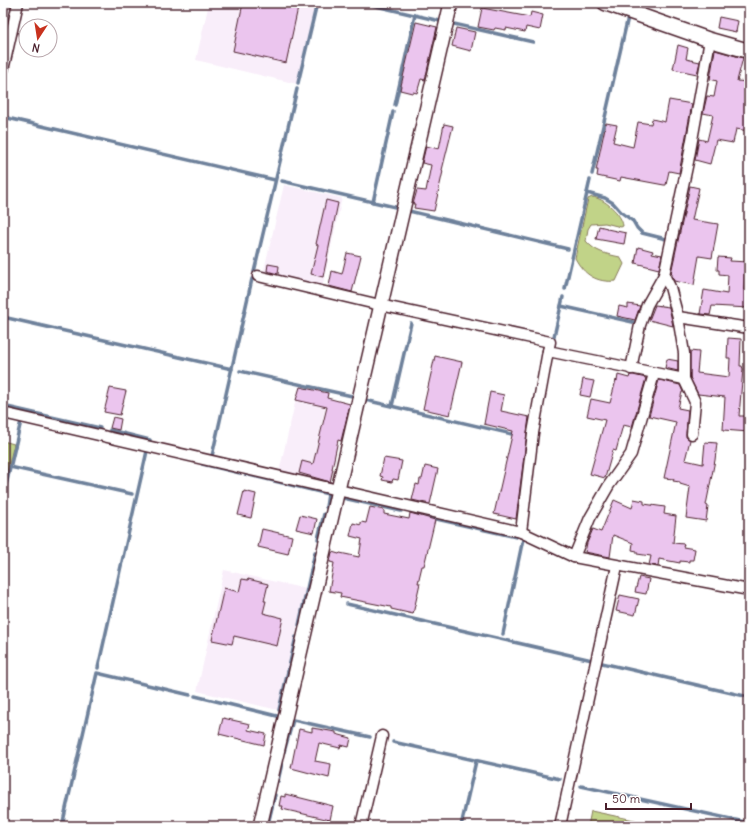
<svg xmlns="http://www.w3.org/2000/svg" width="752" height="829" viewBox="0 0 752 829" font-family="Delius,sans-serif">
  <style>
    .built { fill: #f9eefa }
    .green { fill: #c1d388; stroke: #86795a }
    .lines { fill: none; stroke-linecap: round; stroke-linejoin: round }
    .stream { stroke: #6e819b; stroke-width: 3.5 }
    .building { fill: #ebc5ee; stroke: #4a1f2b }
    .minor-casing { stroke: #4a1f2b; stroke-width: 13 }
    .tertiary-casing { stroke: #4a1f2b; stroke-width: 16 }
    .secondary-casing { stroke: #4a1f2b; stroke-width: 17 }
    .minor { stroke: #fff; stroke-width: 10 }
    .tertiary { stroke: #fff; stroke-width: 13 }
    .secondary { stroke: #fff; stroke-width: 14 }
  </style>
  <rect width="100%" height="100%" fill="#fff"/>
  <filter id="ink" filterUnits="userSpaceOnUse"><feTurbulence type="fractalNoise" baseFrequency=".025" numOctaves="2"/><feDisplacementMap in="SourceGraphic" scale="8" xChannelSelector="R" yChannelSelector="G"/><feConvolveMatrix kernelMatrix="1 2 1 2 8 2 1 2 1" color-interpolation-filters="sRGB"/></filter>
  <g filter="url(#ink)">
    <g class="built">
      <polygon points="209,3 315,3 297,84 196,60"/>
      <polygon points="284,185 342,198 322,288 263,274"/>
      <polygon points="299,386 329,393 309,479 279,472"/>
      <polygon points="224,570 306,589 278,710 197,691"/>
    </g>
    <g class="green">
      <path d="M592,197C604,198 622,214 623,226L621,227L605,223L591,224L588,229L586,241C595,252 606,254 620,257L624,264L616,281C597,283 584,275 575,258L588,199Z"/>
      <polygon points="3,441 14,444 5,480 3,480"/>
      <polygon points="591,811 663,826 588,826"/>
    </g>
    <g class="lines">
      <g class="stream">
        <polyline points="363,3 440,21"/>
        <polyline points="630,3 631,3"/>
        <polyline points="454,24 533,42"/>
        <polyline points="298,83 317,3"/>
        <polyline points="395,105 415,15"/>
        <polyline points="3,117 275,180"/>
        <polyline points="592,174 628,17"/>
        <polyline points="282,181 395,207"/>
        <polyline points="587,193 605,198 613,203 621,212 633,221 637,228 642,233 666,239"/>
        <polyline points="373,202 393,112"/>
        <polyline points="409,211 568,249"/>
        <polyline points="254,272 297,89"/>
        <polyline points="565,289 590,180"/>
        <polyline points="561,306 637,323"/>
        <polyline points="3,317 232,369"/>
        <polyline points="553,341 563,297"/>
        <polyline points="240,371 352,396"/>
        <polyline points="365,400 516,435"/>
        <polyline points="3,406 100,428"/>
        <polyline points="392,406 411,323"/>
        <polyline points="110,430 150,440"/>
        <polyline points="212,456 252,279"/>
        <polyline points="202,464 240,473"/>
        <polyline points="10,467 132,494"/>
        <polyline points="245,474 328,494 326,507"/>
        <polyline points="3,498 21,421"/>
        <polyline points="343,498 401,511"/>
        <polyline points="414,514 516,537"/>
        <polyline points="318,539 324,514"/>
        <polyline points="347,604 592,660"/>
        <polyline points="299,625 315,552"/>
        <polyline points="503,634 523,539"/>
        <polyline points="602,663 749,697"/>
        <polyline points="98,668 147,451 149,451"/>
        <polyline points="195,696 277,716"/>
        <polyline points="279,710 296,637"/>
        <polyline points="393,742 560,779"/>
        <polyline points="284,752 293,720 370,737"/>
        <polyline points="278,781 282,763"/>
        <polyline points="581,786 749,823"/>
        <polyline points="268,824 275,795"/>
        <polyline points="62,826 97,673 190,695"/>
        <polyline points="461,826 476,761"/>
      </g>
    </g>
    <g class="building">
      <polygon points="243,3 299,3 286,63 233,51"/>
      <polygon points="482,8 530,17 531,12 543,15 540,30 526,27 525,32 506,28 506,30 495,28 494,30 478,27"/>
      <polygon points="719,17 738,21 736,32 717,28"/>
      <polygon points="416,22 437,27 425,80 421,79 417,93 413,92 412,93 400,90"/>
      <polygon points="456,28 475,32 471,51 452,46"/>
      <polygon points="678,45 688,48 686,59 700,62 697,74 673,69"/>
      <polygon points="715,50 743,58 737,81 749,82 749,131 736,129 733,143 716,140 710,164 695,160 699,139 707,141 713,115 703,113 707,96 714,97 717,81 710,79"/>
      <polygon points="669,100 692,104 679,173 669,171 666,185 664,185 621,177 620,181 597,176 598,170 596,170 606,123 617,125 613,142 633,147 638,122 651,124 652,119 665,122"/>
      <polygon points="444,124 453,126 442,170 443,171 434,211 414,208 415,204 413,204 417,190 426,191 431,165 422,163 426,146 439,149"/>
      <polygon points="690,186 699,188 692,220 718,224 712,258 699,256 694,285 674,281 672,276 672,274 671,273"/>
      <polygon points="326,200 338,203 323,277 311,274 318,245 316,244"/>
      <polygon points="599,226 607,228 607,229 626,233 624,244 596,239"/>
      <polygon points="638,247 653,251 652,253 662,255 659,269 635,263"/>
      <polygon points="347,253 361,256 352,292 329,286 332,271 342,274"/>
      <polygon points="718,257 731,258 730,261 748,262 747,272 745,271 744,290 749,290 749,308 712,306 710,315 700,314 704,290 727,294 728,275 719,274 719,270 717,270"/>
      <polygon points="268,264 279,266 278,274 267,271"/>
      <polygon points="628,304 640,306 635,320 617,316 619,306 628,308"/>
      <polygon points="655,305 669,307 673,326 649,320"/>
      <polygon points="728,338 741,339 740,366 742,366 743,369 739,416 749,416 749,432 723,430 725,397 698,394 690,378 690,351 699,352 697,373 729,377 730,358 727,358"/>
      <polygon points="435,356 462,362 450,415 423,409"/>
      <polygon points="667,359 678,361 678,371 665,368"/>
      <polygon points="618,375 629,378 630,375 633,375 646,378 632,427 623,425 616,451 613,450 605,478 590,474 605,420 587,416 591,399 610,403 616,380 617,381"/>
      <polygon points="583,379 594,381 590,397 580,395"/>
      <polygon points="659,380 680,385 683,392 682,392 678,408 688,410 686,434 686,437 690,440 685,460 703,464 705,442 717,443 715,460 706,505 708,506 706,521 686,518 690,487 680,484 680,482 673,481 674,479 664,478 676,422 649,416"/>
      <polygon points="300,387 328,393 327,398 350,404 341,441 338,440 332,469 333,469 330,482 299,473 302,461 313,464 327,407 296,400"/>
      <polygon points="110,388 126,391 120,415 104,412"/>
      <polygon points="490,392 504,395 501,411 529,417 516,519 494,514 513,431 484,424"/>
      <polygon points="113,417 121,419 119,430 110,428"/>
      <polygon points="384,458 402,461 398,480 393,479 392,482 382,480 383,477 380,476"/>
      <polygon points="425,466 438,469 430,504 412,500 416,484 419,485 420,479 422,479"/>
      <polygon points="244,491 256,494 251,518 238,515"/>
      <polygon points="634,499 644,501 644,504 665,507 664,514 676,516 673,543 684,544 683,547 695,549 693,560 689,560 689,562 680,561 680,563 659,559 658,566 649,565 651,556 637,554 637,551 632,550 633,543 613,535 610,557 585,552 587,543 593,529 601,532 614,500 632,508"/>
      <polygon points="370,507 384,510 384,514 409,519 410,513 435,520 424,566 422,566 418,583 420,583 413,614 391,609 391,607 340,597 341,593 329,591 334,563 330,562 332,552 339,554 340,553 359,557 362,539 350,536 353,523 361,525 361,522 366,523"/>
      <polygon points="300,515 317,519 314,533 296,529"/>
      <polygon points="262,529 292,536 288,554 258,547"/>
      <polygon points="639,577 649,579 646,594 635,592"/>
      <polygon points="242,579 248,580 248,579 268,584 264,601 266,601 263,613 283,618 277,646 234,636 232,644 212,640 224,588 239,592"/>
      <polygon points="620,595 639,599 635,615 616,611"/>
      <polygon points="223,718 250,724 248,730 266,734 264,745 219,734"/>
      <polygon points="312,728 336,732 336,734 351,738 349,747 341,745 340,748 319,743 315,761 331,764 329,778 291,768 299,729 312,732"/>
      <polygon points="285,794 333,806 330,820 282,809 283,806 279,806 281,796 285,797"/>
    </g>
    <g class="lines">
      <defs>
        <g id="minor">
          <polyline points="3,70 18,3"/>
          <polyline points="258,276 380,305 550,342 548,351 684,379"/>
          <polyline points="678,317 749,328"/>
          <polyline points="631,369 640,325 647,305 664,275"/>
          <polyline points="3,413 521,532 574,557 749,590"/>
          <polyline points="692,434 695,402 684,379 684,353 678,317 670,287 664,275 688,162 710,40"/>
          <polyline points="521,532 533,433 548,351"/>
          <polyline points="574,557 590,518 609,485 631,454 654,374"/>
          <polyline points="361,826 382,736"/>
          <polyline points="560,826 617,566"/>
        </g>
        <polyline id="tertiary" points="260,826 451,3"/>
        <polyline id="secondary" points="605,3 710,40 749,51"/>
      </defs>
      <use href="#minor" class="minor-casing"/>
      <use href="#tertiary" class="tertiary-casing"/>
      <use href="#secondary" class="secondary-casing"/>
      <use href="#minor" class="minor"/>
      <use href="#tertiary" class="tertiary"/>
      <use href="#secondary" class="secondary"/>
    </g>
  </g>
  <rect width="752" height="829" fill="none" stroke="#fff" stroke-width="16"/>
  <rect x="8" y="8" width="736" height="813" fill="none" stroke="#4a1f2b" stroke-width="1.5" filter="url(#ink)"/>
  <g transform="translate(38 38) rotate(192)"><circle r="19" fill="#ffffff" stroke="#b7a5aa"/>
  <path d="M0-3L7 15L0 10L-7 15Z" fill="#c8321e"/>
  <text y="-6" font-size="11" font-weight="bold" text-anchor="middle" fill="#4a1f2b">N</text>
  </g>
  <path d="M606 803v6h85v-6" fill="none" stroke="#4a1f2b" stroke-width="2"/>
  <text x="612" y="803" font-size="12" fill="#4a1f2b" stroke="#ffffff" stroke-width="3" paint-order="stroke">50 m</text>
</svg>
